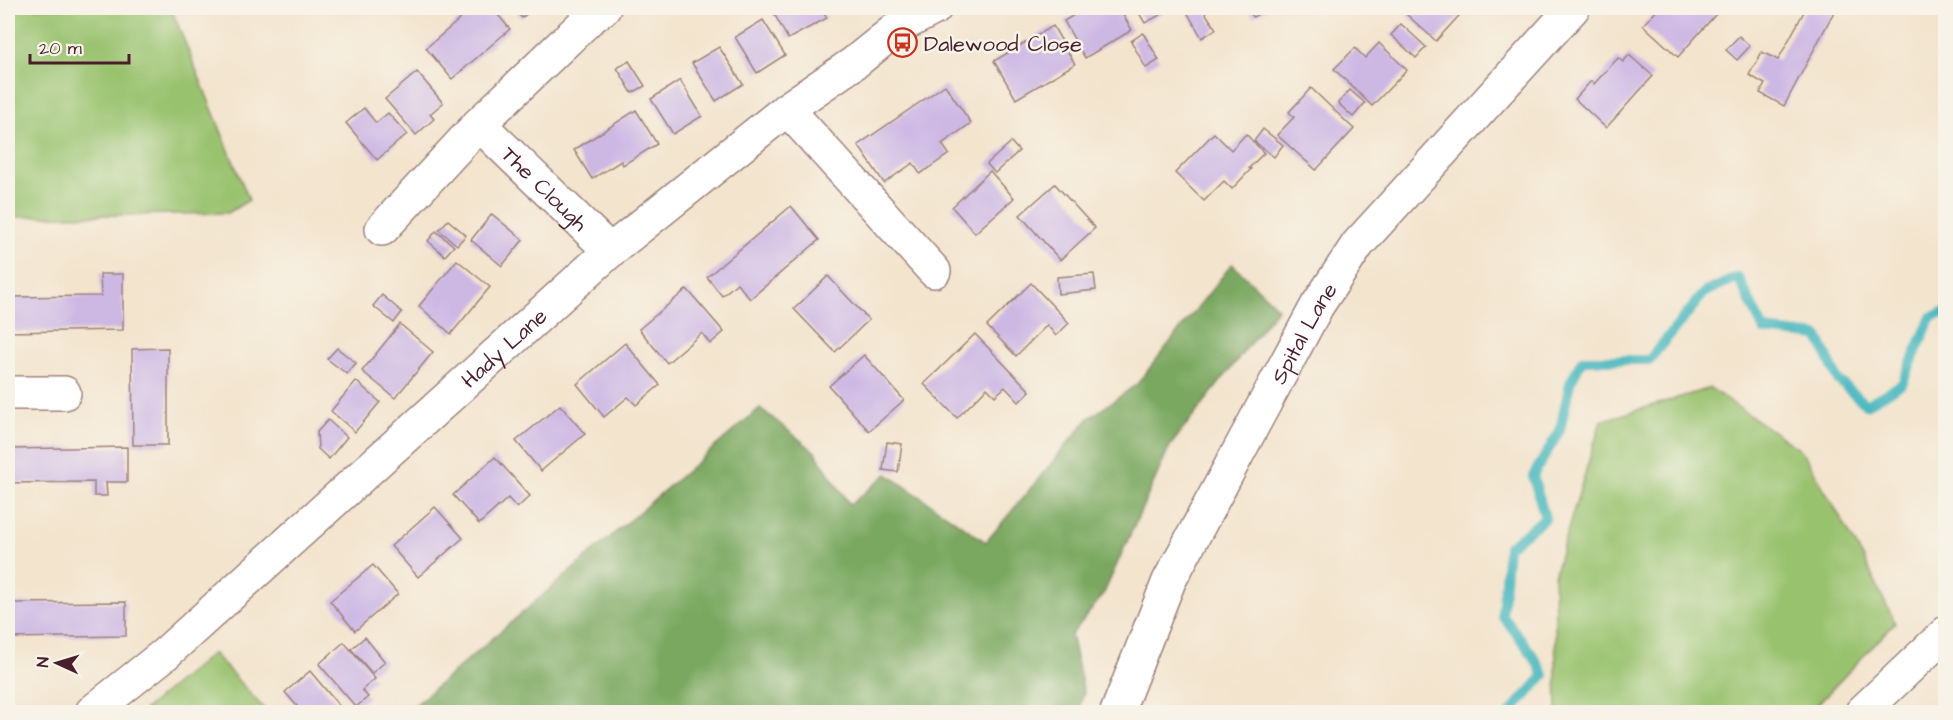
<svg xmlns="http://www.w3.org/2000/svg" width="1953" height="720" viewBox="0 0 1953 720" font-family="'Architects Daughter',sans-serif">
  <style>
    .green { fill: #99c26e; stroke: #72704c; stroke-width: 1.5 }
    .forest { fill: #7aa861; stroke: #626446; stroke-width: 1.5 }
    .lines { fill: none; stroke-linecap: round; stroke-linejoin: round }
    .stream { stroke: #49b8bf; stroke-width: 10 }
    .building { fill: #cdb8e4 }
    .street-casing { stroke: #9e827c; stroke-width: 36 }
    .secondary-casing { stroke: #9e827c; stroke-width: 36 }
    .street { stroke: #fff; stroke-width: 33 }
    .secondary { stroke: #fff; stroke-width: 33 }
    .labels { text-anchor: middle; stroke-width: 5; stroke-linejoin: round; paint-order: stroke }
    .poi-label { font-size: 22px; fill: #4a1f2b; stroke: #f7f3e8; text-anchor: start }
    .street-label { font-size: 22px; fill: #4a1f2b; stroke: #f7f3e8 }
  </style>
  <rect width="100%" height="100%" fill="#f7f3e8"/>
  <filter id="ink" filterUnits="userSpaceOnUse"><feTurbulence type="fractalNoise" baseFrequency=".0167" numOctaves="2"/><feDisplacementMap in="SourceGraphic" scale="12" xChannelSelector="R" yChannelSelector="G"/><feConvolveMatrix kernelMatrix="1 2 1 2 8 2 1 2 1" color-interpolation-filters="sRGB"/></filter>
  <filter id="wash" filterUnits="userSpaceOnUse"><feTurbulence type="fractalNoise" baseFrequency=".008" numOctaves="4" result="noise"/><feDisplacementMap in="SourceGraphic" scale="24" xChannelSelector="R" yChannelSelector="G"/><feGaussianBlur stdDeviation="1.35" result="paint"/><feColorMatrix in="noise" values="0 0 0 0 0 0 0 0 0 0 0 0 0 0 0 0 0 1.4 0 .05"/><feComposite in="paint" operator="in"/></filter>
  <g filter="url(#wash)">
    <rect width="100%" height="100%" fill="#f3e4cd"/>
    <g class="green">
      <polygon points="8,8 171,8 249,200 228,213 8,217"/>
      <polygon points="1710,388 1803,452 1865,561 1895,623 1810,712 1557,712 1554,575 1601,421"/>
      <polygon points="213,653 267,712 142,712"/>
    </g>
    <polygon class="forest" points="1232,264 1278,308 1170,446 1103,595 1071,635 1084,693 1078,712 407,712 760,408 814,451 850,505 887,474 986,542 1088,419 1137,384"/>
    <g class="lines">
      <polyline class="stream" points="1511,712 1544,675 1532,654 1502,615 1508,547 1545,518 1533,476 1560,430 1570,383 1582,360 1649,360 1705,292 1738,277 1764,330 1818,336 1838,380 1866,405 1902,384 1931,317 1946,312"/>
    </g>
    <g id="blocks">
      <g class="building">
        <polygon points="473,8 492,8 510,29 452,79 426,48"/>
        <polygon points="512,8 533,8 522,18"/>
        <polygon points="771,8 821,8 827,18 788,39"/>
        <polygon points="1085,8 1087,12 1095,8 1119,8 1132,30 1085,58 1064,21"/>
        <polygon points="1136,8 1173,8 1145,23"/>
        <polygon points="1194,8 1202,8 1216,29 1202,38 1187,12"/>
        <polygon points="1248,8 1269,8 1253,17"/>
        <polygon points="1412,8 1466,8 1436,41 1406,14"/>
        <polygon points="1659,8 1708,8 1716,14 1678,57 1643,25"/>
        <polygon points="1806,8 1836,8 1784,106 1760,93 1765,84 1749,75 1762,52 1778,60"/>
        <polygon points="763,20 785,55 757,73 735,37"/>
        <polygon points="1401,24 1426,47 1416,58 1391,35"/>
        <polygon points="1053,26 1075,64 1016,99 994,61"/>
        <polygon points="1143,33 1159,60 1146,68 1131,41"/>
        <polygon points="1739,36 1750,46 1737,60 1726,50"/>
        <polygon points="1379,43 1407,70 1372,106 1334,69 1355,48 1365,58"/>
        <polygon points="719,47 743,84 716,101 692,63"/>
        <polygon points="1629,55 1653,76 1606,128 1575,99 1591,81 1594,84 1618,58 1623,62"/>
        <polygon points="629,61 645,86 632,93 617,68"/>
        <polygon points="417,72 443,103 430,114 434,119 416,135 385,99"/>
        <polygon points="680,80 702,116 673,134 651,99"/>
        <polygon points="945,85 971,123 942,144 949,154 920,174 913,163 884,183 858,145"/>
        <polygon points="1311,88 1354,129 1316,170 1277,135 1294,117 1289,112"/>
        <polygon points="1350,90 1365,103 1353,117 1338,103"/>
        <polygon points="364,108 376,123 388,113 407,134 377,160 346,123"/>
        <polygon points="636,110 657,144 623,165 621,161 592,179 574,150"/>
        <polygon points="1263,129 1283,145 1274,157 1254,141"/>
        <polygon points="1214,133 1231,150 1246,134 1264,153 1249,168 1251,169 1232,189 1224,181 1204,201 1175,173"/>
        <polygon points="1011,142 1019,151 995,173 987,164"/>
        <polygon points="990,171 1014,198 975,233 952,207"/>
        <polygon points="1055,184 1095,228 1060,260 1020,215"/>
        <polygon points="791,206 819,240 750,299 737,283 722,296 707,277"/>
        <polygon points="492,214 523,240 502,266 471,240"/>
        <polygon points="448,220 466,235 457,245 439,230"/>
        <polygon points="436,231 454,246 445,256 428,241"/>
        <polygon points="457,260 490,287 451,334 419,306"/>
        <polygon points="100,274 123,274 123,330 8,332 8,297 101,296"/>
        <polygon points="1094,274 1096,290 1058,294 1057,277"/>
        <polygon points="828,276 869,320 835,352 794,309"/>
        <polygon points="1031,283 1069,323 1056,336 1047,325 1016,356 987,326"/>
        <polygon points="687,289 724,332 710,344 702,333 667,363 639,329"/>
        <polygon points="382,295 402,312 394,323 373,306"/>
        <polygon points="400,324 433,352 395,398 362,371"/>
        <polygon points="975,334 1030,391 1019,402 1005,387 995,396 987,388 957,418 924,384"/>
        <polygon points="625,343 660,385 636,405 628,397 604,417 577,384"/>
        <polygon points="168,348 168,445 133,445 132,349"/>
        <polygon points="337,348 356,363 347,374 327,359"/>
        <polygon points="864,355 904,400 869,431 829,386"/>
        <polygon points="356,381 380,402 355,432 331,411"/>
        <polygon points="560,405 585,434 541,471 516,441"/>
        <polygon points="328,420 347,437 329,459 318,449 317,432"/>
        <polygon points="887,442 902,444 898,472 883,470"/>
        <polygon points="127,447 127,482 106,482 107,496 94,496 94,482 8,483 8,449"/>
        <polygon points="495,457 530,496 517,508 508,498 479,524 453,495"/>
        <polygon points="435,507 463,538 418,577 391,546"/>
        <polygon points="373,565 398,594 355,631 330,601"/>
        <polygon points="126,602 126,636 8,638 8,603"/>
        <polygon points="365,637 385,662 372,673 351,649"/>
        <polygon points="344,642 375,679 362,690 368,697 356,707 319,664"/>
        <polygon points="310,671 341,708 336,712 302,712 285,692"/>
      </g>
    </g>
  </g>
  <g filter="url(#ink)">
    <use href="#blocks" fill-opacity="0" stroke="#9e827c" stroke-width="1.5"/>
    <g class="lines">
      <defs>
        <g id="street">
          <polyline points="787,109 934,271"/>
          <path id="s1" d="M479,124L610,251"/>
          <polyline points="382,229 479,124 589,19 604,8"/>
          <polyline points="8,393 64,393"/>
          <polyline points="1862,712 1946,633"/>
        </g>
        <g id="secondary">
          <path id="s2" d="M92,712L165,654L610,251L787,109L854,63L900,26L935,8"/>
          <path id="s3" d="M1117,712L1169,581L1317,306L1358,244L1573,8"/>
        </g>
      </defs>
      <use href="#street" class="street-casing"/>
      <use href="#secondary" class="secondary-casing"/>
      <use href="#street" class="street"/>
      <use href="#secondary" class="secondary"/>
    </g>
  </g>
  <defs>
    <symbol id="bus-ring" viewBox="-11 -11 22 22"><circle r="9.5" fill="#f7f3e8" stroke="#c8321e" stroke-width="1.5"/><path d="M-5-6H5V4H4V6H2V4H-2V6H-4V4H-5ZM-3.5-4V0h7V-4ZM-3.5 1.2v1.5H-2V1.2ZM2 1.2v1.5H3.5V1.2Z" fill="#c8321e"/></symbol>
  </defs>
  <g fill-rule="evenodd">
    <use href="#bus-ring" x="886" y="26" width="33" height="33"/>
  </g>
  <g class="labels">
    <g class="poi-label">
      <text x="924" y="51">Dalewood Close</text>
    </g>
    <g class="street-label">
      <text dy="8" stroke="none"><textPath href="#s1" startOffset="92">The Clough</textPath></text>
      <text dy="8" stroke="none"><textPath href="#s3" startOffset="423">Spital Lane</textPath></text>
      <text dy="8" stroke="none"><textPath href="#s2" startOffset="550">Hady Lane</textPath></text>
    </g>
  </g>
  <rect width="1953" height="720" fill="none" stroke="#f7f3e8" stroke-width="30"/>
  <g transform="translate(57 663) rotate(274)" stroke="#f7f3e8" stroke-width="4.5" paint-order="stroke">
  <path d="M0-4.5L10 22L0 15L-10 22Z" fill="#4a1f2b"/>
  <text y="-9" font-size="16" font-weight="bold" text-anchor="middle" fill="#4a1f2b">N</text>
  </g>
  <path d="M30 54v9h99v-9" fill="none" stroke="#4a1f2b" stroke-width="3"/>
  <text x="39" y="54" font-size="18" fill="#4a1f2b" stroke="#f7f3e8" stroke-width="4.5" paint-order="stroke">20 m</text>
</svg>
